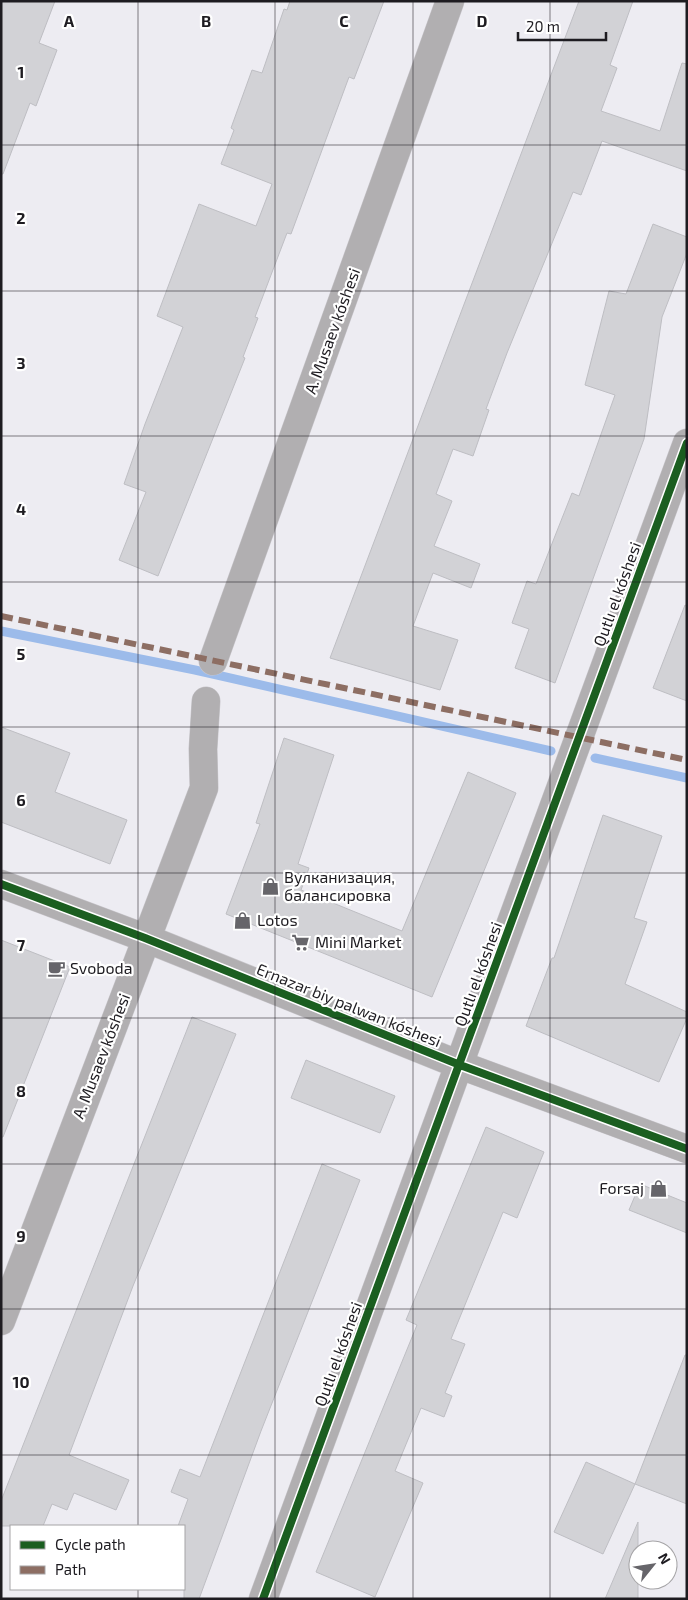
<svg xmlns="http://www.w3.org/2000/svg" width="688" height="1600" viewBox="0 0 688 1600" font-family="'Exo 2',sans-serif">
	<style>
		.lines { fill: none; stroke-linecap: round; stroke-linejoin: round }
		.stream { stroke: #9cbbea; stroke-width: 9 }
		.building { fill: #d2d2d6; stroke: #bebec3 }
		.minor-casing { stroke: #c9c7cc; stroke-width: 29 }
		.minor { stroke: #b1afb1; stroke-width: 28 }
		.quiet { stroke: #8d6e63; stroke-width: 6; stroke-dasharray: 12 6; stroke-linecap: butt }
		.cycleway-casing { stroke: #fff; stroke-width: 11 }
		.cycleway { stroke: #1b5e20; stroke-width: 8 }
		.grid { fill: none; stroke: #1e1c21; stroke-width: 1; stroke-opacity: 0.55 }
		.labels { text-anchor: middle; stroke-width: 4.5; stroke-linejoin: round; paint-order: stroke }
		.street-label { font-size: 16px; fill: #1e1c21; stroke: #fff }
		.poi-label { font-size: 16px; fill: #1e1c21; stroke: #fff; text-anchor: start }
		.grid-label { font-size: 16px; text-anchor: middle; font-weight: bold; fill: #1e1c21; stroke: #fff; stroke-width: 4.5; stroke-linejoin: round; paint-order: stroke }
	</style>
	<rect width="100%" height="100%" fill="#edecf2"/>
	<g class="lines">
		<path class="stream" d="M 1,631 L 195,670 L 551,751
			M 595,758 L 687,778"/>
	</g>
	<path class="building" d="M 1,1 L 55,1 L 39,43 L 57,50 L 36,106 L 30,103 L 3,174 L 1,174 Z
		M 290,1 L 384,1 L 354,79 L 349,77 L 291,234 L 287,233 L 255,317 L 258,318 L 243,357 L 245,358 L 158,576 L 119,560 L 146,492 L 124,484 L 145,424 L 183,327 L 157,316 L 199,204 L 256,226 L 272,184 L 221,164 L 234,130 L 231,128 L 252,70 L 262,73 L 284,9 L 287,10 Z
		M 579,1 L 633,1 L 610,65 L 617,68 L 601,111 L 660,131 L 682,63 L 687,64 L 687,171 L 602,141 L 581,195 L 573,192 L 507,353 L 486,409 L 489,410 L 473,456 L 453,449 L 436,494 L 452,501 L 434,546 L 480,564 L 471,588 L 433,573 L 413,626 L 458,640 L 440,690 L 330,658 Z
		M 653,224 L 687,237 L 687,253 L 662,317 L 644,439 L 555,683 L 515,668 L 529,629 L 512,623 L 527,581 L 536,584 L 572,493 L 579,496 L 615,395 L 585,385 L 609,291 L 626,294 Z
		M 685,605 L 687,606 L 687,701 L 653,688 Z
		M 1,727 L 70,753 L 55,792 L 127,820 L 110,864 L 1,822 Z
		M 284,738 L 334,755 L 298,864 L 309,868 L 301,890 L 402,931 L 468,772 L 516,793 L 432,997 L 226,914 L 260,824 L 256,823 Z
		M 603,815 L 662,836 L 634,918 L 647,922 L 625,984 L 687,1012 L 687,1018 L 659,1082 L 526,1026 L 552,958 L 554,958 Z
		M 1,940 L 70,967 L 3,1137 L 1,1137 Z
		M 192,1017 L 236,1034 L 133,1286 L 69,1455 L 129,1480 L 116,1510 L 74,1493 L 67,1510 L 52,1504 L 43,1526 L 1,1526 L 1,1501 Z
		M 306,1060 L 395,1096 L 380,1133 L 291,1098 Z
		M 486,1127 L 544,1152 L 517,1218 L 503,1212 L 451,1339 L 465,1344 L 445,1393 L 452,1396 L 444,1417 L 421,1408 L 395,1471 L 423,1483 L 375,1597 L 316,1572 L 417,1325 L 406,1320 Z
		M 322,1164 L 360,1180 L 261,1431 L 199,1599 L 184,1599 L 184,1526 L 178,1526 L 188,1499 L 171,1492 L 180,1469 L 200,1477 Z
		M 640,1184 L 687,1203 L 687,1233 L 629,1210 Z
		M 685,1355 L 687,1355 L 687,1504 L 635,1484 Z
		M 586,1462 L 635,1484 L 603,1554 L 554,1532 Z
		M 638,1522 L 638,1599 L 605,1599 Z"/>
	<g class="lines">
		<defs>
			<path id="minor" d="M 213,661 L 450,1
				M 1,884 L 145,938 L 460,1065 L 687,1149
				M 1,1321 L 204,788 L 203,749 L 206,701
				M 263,1599 L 687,443"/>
		</defs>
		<use href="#minor" class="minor-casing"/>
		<use href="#minor" class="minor"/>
		<path class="quiet" d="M 1,616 L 687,760"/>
		<defs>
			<path id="cycleway" d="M 1,884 L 145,938 L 460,1065 L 687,1149
				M 263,1599 L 687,443"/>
		</defs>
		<use href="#cycleway" class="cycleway-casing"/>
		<use href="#cycleway" class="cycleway"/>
	</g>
	<path class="grid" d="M 138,1 L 138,1526M 275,1 L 275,1599M 413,1 L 413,1599M 550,1 L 550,1599M 1,145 L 687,145M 1,291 L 687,291M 1,436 L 687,436M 1,582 L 687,582M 1,727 L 687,727M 1,873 L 687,873M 1,1018 L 687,1018M 1,1164 L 687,1164M 1,1309 L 687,1309M 1,1455 L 687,1455M 138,1589 L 138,1599"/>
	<defs>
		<symbol id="shop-bare" viewBox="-9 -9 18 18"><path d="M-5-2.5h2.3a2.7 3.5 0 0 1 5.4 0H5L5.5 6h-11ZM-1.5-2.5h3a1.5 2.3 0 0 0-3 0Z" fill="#66656a" stroke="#fff" stroke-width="2.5" paint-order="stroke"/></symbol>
		<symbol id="supermarket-bare" viewBox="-9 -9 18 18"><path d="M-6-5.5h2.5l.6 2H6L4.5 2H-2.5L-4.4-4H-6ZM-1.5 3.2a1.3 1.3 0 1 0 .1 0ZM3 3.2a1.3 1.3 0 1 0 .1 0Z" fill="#66656a" stroke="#fff" stroke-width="2.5" paint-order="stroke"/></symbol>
		<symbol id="cafe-bare" viewBox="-9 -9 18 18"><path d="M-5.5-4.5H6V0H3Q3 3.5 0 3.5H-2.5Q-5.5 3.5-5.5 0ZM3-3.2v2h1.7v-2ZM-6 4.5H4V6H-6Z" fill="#66656a" stroke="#fff" stroke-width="2.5" paint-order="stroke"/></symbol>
	</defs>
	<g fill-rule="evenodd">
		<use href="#shop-bare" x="258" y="874" width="25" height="25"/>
		<use href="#shop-bare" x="230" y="908" width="25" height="25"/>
		<use href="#supermarket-bare" x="288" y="930" width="25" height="25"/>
		<use href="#cafe-bare" x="44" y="956" width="25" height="25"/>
		<use href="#shop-bare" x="646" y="1176" width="25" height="25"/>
	</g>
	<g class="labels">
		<g class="street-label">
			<text transform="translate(332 331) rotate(-70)" y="6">A. Musaev kóshesi</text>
			<text transform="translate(617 594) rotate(-70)" y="6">Qutlı el kóshesi</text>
			<text transform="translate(478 974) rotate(-70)" y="6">Qutlı el kóshesi</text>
			<text transform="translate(349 1005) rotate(22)" y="6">Ernazar biy palwan kóshesi</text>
			<text transform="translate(101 1056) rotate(-69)" y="6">A. Musaev kóshesi</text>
			<text transform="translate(338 1354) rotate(-70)" y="6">Qutlı el kóshesi</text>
		</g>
		<g class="poi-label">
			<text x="284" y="883">Вулканизация,<tspan x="284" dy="18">балансировка</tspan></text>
			<text x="257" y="926">Lotos</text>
			<text x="315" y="948">Mini Market</text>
			<text x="70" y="974">Svoboda</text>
			<text x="644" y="1194" text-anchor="end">Forsaj</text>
		</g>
	</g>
	<g class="grid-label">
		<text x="69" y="27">A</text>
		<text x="206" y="27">B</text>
		<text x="344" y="27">C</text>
		<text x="482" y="27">D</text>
		<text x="21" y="78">1</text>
		<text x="21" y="224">2</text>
		<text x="21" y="369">3</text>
		<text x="21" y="515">4</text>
		<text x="21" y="660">5</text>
		<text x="21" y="806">6</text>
		<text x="21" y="951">7</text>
		<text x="21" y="1097">8</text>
		<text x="21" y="1242">9</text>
		<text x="21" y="1388">10</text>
	</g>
	<rect width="688" height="1600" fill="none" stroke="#1e1c21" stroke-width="5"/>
	<rect x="10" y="1525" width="175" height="65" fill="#ffffff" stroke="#a5a4a6"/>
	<rect x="20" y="1541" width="25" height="8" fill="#1b5e20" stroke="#a5a4a6"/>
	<text x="55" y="1550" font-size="15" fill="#1e1c21">Cycle path</text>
	<rect x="20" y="1566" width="25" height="8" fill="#8d6e63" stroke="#a5a4a6"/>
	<text x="55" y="1575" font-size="15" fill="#1e1c21">Path</text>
	<g transform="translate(653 1565) rotate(60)"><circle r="24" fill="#ffffff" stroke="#a5a4a6"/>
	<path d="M0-4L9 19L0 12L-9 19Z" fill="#66656a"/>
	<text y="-8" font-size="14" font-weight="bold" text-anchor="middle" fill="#1e1c21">N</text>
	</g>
	<path d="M518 32v8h88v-8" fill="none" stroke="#1e1c21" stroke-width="2.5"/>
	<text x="526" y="32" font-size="15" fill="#1e1c21" stroke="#ffffff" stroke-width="4" paint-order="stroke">20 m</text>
</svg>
